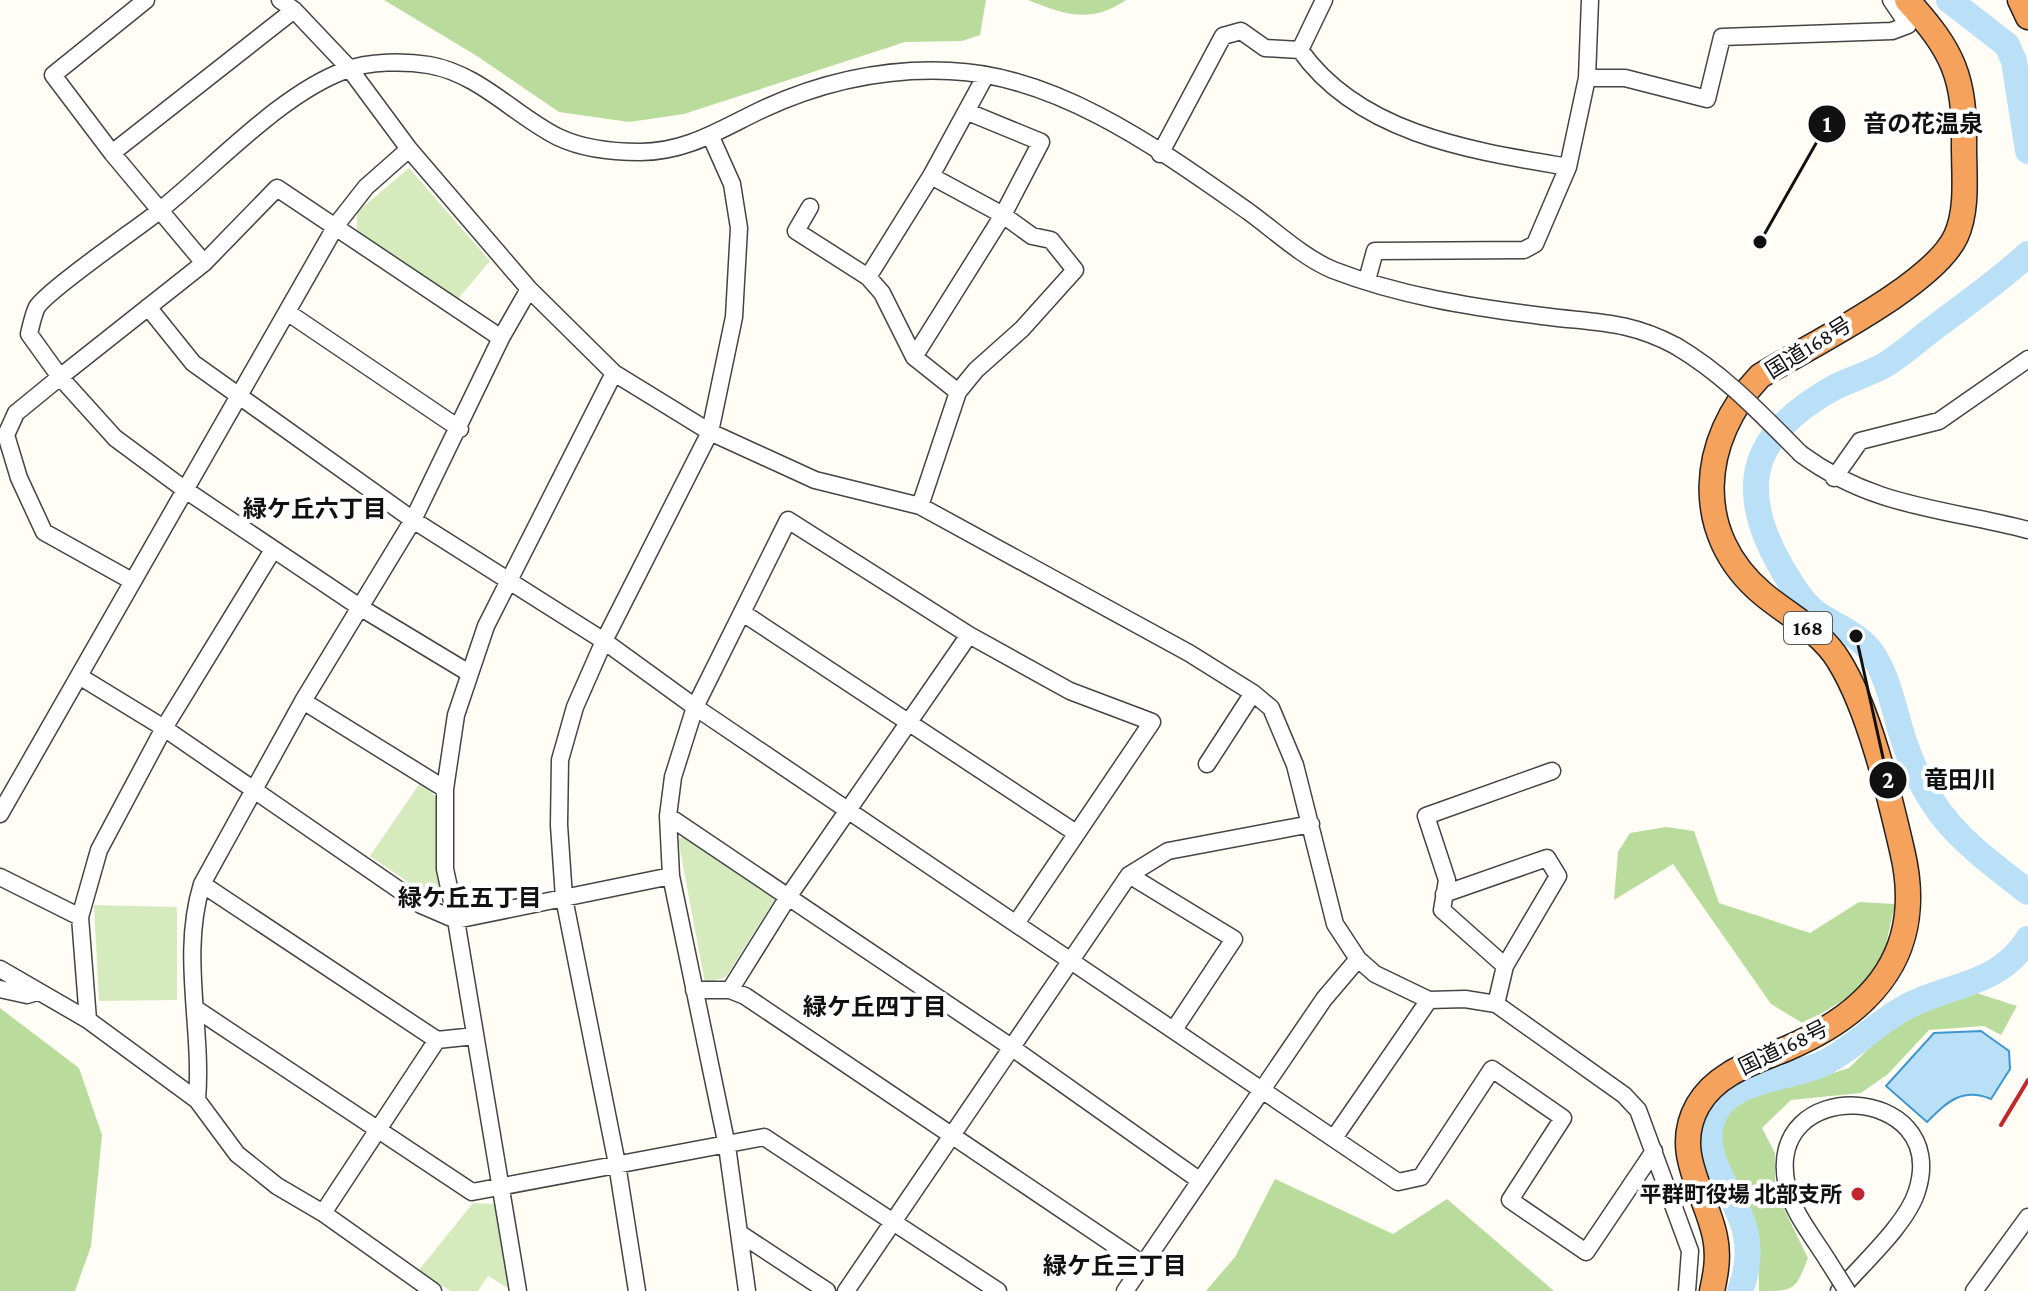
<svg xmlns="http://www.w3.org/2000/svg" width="2028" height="1291" viewBox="0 0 2028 1291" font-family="'Crimson Pro','Noto Sans JP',serif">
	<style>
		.green { fill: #d5ebbd }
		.forest { fill: #b9dc9c }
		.water { fill: #b9e0f7; stroke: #3f96cf; stroke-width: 2 }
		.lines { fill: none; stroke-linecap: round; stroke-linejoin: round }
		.river { stroke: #b9e0f7; stroke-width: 26 }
		.minor-casing { stroke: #444; stroke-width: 19 }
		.highway-casing { stroke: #222; stroke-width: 27 }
		.minor { stroke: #fff; stroke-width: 16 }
		.highway { stroke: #f5a25d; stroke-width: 24 }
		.rail { stroke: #c4262e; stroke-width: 4 }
		.minor-bridge-casing { stroke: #444; stroke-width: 19; stroke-linecap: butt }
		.minor-bridge { stroke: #fff; stroke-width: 16 }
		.poi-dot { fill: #c4262e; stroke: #fff; stroke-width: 3 }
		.labels { text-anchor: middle; stroke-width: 8; stroke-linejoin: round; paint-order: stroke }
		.shield { fill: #fff; stroke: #585858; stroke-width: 2 }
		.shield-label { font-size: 20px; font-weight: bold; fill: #111 }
		.street-label { font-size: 22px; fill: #111; stroke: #fff }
		.poi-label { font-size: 22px; font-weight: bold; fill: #111; stroke: #fff; text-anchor: end }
		.neighbourhood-label { font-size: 24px; font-weight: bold; fill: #111; stroke: #fff }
		.leader { fill: none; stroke: #111; stroke-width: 3 }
		.callout-dot { fill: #111; stroke: #fff; stroke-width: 3 }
		.mark-label { font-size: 24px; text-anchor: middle; font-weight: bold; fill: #fff }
		.callout-label { font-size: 24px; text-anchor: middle; font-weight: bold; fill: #111; stroke: #fff; stroke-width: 8; stroke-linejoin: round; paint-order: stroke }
	</style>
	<rect width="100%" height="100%" fill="#fffdf5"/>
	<path class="green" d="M 409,168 L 490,261 L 457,300 L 357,230 L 357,212 Z
		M 420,783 L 439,799 L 440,904 L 370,856 Z
		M 684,837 L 775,899 L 726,977 L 705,983 L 678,839 Z
		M 94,905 L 177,907 L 177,1000 L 99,1001 Z
		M 473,1203 L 495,1204 L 513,1291 L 488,1276 L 478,1291 L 450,1291 L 419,1270 Z"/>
	<path class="forest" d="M 384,0 L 986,0 L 980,35 L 962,41 L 905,42 L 684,114 L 629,122 L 559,112 L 477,56 Z
		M 1028,0 L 1126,0 C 1091,24 1065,15 1028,0 Z
		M 1666,827 L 1694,831 L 1719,903 L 1810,933 L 1859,902 L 1895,904 L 1881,966 L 1850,996 L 1804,1024 L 1771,1004 L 1673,864 L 1614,900 L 1618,852 L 1630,833 Z
		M 1967,990 L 2017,1006 L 2001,1035 L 1984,1026 L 1929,1030 L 1888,1074 L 1861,1093 L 1791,1100 L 1762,1128 L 1775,1153 L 1775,1191 L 1808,1258 C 1795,1291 1795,1291 1759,1291 L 1758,1234 L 1718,1154 L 1717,1125 L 1726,1107 L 1757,1088 L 1799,1075 L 1824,1076 L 1849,1068 L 1899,1019 L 1930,1002 Z
		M 0,1008 L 79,1068 L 102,1135 L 91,1246 L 75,1291 L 0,1291 Z
		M 1275,1179 L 1393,1234 L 1447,1199 L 1554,1291 L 1206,1291 L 1235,1257 Z"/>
	<path class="water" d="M 1981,1031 L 2009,1051 L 2010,1069 L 1991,1099 C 1962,1087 1947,1102 1927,1122 L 1886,1086 L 1934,1033 Z"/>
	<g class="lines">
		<path class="river" d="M 1949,0 L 2007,45 L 2014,61 L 2028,151
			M 2028,254 C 2000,280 1968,302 1938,325 C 1920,338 1903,354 1885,365 C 1869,374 1851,379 1835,387 C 1754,432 1734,483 1780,565 C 1790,582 1800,600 1816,613 C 1836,627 1860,634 1874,656 C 1891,684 1895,717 1906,747 C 1932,821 1969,846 2028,892
			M 1740,1291 C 1771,1211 1698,1180 1711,1124 C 1722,1077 1790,1080 1824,1063 C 1850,1050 1873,1027 1899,1011 C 1943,984 1998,988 2028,939"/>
		<defs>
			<path id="minor" d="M 146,0 L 53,75 L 112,153 L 204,263
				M 280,0 L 294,10 L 349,68 L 409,149 L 529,289 L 614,373 L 710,432 L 815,480 L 920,506 L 1189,653 L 1253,693 L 1271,708 L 1295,765 L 1335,924 L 1358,959 L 1375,974 L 1429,1000 L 1465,999 L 1496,1004 L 1624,1095 L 1638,1110 L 1690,1251 L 1687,1291
				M 1324,0 L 1300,50 C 1360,135 1474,151 1568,167
				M 1587,78 L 1590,0
				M 112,153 L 294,10
				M 1160,154 L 1223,36 L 1241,31 L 1265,48 L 1300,50
				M 931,176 L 1003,215 L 1032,236 L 1051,240 L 1075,270 L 1022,329 L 976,370 L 958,392
				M 810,207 L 796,231 L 868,277
				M 1367,280 L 1375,251 L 1524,250 L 1535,244 L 1568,167 L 1587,78 L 1625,78 L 1707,99 L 1722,37 L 1892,31 L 1908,25 L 1891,0
				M 148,307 L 193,363 L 413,520 L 604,641 L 695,707 L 1398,1182 L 1421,1177 L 1492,1069 L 1563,1118 L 1510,1200 L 1586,1252 L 1654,1151
				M 287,312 L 460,429
				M 914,357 L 1003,215 L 1041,142 L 968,112
				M 1801,454 C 1874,508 1944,508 2028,530
				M 1834,478 L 1860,441 L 1939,421 L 2028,359
				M 920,506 L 958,392 L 914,357 L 882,293 L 868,277 L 931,176 L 986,75
				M 132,581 L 44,532 L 19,478 L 6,435 L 16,413 L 60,377 L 29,334 C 31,326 33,315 37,307 C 48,290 132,232 154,215 C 211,171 279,94 346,70 C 369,61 405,61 429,65 C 480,74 514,115 558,137 C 583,149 613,152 640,152 C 687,152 721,129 761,110 C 821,82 884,68 950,71 C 1059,75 1163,152 1249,212 C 1275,231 1304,258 1333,270 C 1400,296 1471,307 1542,316 C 1595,323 1627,320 1676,346
				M 743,613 L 1076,833
				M 469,673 L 358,606 L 184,489 L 115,438 L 60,377 L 204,263 L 277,188 L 501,338
				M 79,676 L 164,728 L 421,905 L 456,920 L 671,876
				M 303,701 L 445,789
				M 1207,764 L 1253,693
				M 0,814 L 337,224 L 366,187 L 409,149
				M 668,816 L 1011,1047 L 1199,1180
				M 1129,875 L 1234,939 L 1175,1028
				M 0,877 L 80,917
				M 202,884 L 437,1040 L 475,1036
				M 1444,894 L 1547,858 L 1558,876 L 1505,966
				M 0,969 L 88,1020 L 197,1100 L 237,1154 L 277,1186 L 323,1213 L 433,1291
				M 0,989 L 27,995 L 37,992
				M 694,990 L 730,990 L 745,996 L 1144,1265
				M 730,990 L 788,897 L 969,635
				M 1496,1004 L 1505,966 L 1442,910 L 1447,880 L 1426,816 L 1552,771
				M 196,1009 L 472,1192 L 764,1137 L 998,1291
				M 88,1020 L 80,917 L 99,850 L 164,728 L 273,550
				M 197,1100 C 203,1027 180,955 202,884 L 303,701 L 413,520 L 501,338 L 529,289
				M 1334,1138 L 1429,1000
				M 323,1213 L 437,1040
				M 742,1235 L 827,1291
				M 1828,1261 C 1814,1238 1792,1212 1787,1186 C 1762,1073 1951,1083 1917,1191 C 1907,1224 1862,1264 1839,1291
				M 518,1291 L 456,920 L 445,869 L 445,789 L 456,715 L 486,626 L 614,373
				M 637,1291 L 617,1164 L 564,898 L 559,825 L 560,760 L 575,707 L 604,641 L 710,432 L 734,317 L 739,228 L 732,184 L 711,137
				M 747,1291 L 727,1146 L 671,876 L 668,816 L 673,777 L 695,707 L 788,520 L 969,635 L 1070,691 L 1152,722 L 1017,922
				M 846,1291 L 1129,875 L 1168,851 L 1311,824
				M 1125,1291 L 1324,999 L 1358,959
				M 1974,1291 L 2028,1217"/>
			<path id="highway" d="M 2020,0 L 2028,17
				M 1712,1291 C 1716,1273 1719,1256 1715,1237 C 1706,1192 1671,1152 1698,1105 C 1717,1072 1755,1062 1788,1048 C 1876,1010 1926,949 1902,850 C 1889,794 1869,709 1839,661 C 1822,632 1788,615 1763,594 C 1691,534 1699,440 1760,376 C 1809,346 1934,285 1956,236 C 1968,210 1964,175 1964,146 C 1965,77 1954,52 1907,0"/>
		</defs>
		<use href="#minor" class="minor-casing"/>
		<use href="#highway" class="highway-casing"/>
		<use href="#minor" class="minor"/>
		<use href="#highway" class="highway"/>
		<path class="rail" d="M 2001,1125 L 2028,1080"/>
		<defs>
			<path id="minor-bridge" d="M 1676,346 C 1725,375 1761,414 1801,454
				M 1828,1261 L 1847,1291"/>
		</defs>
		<use href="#minor-bridge" class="minor-bridge-casing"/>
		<use href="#minor-bridge" class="minor-bridge"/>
	</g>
	<circle class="poi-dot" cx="1858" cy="1194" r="8"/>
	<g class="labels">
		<rect class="shield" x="1784" y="612" width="48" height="32" rx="6"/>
		<g class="shield-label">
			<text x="1808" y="635">168</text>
		</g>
		<g class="street-label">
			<text transform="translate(1808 347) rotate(-32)" y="8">国道168号</text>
			<text transform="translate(1783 1047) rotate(-26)" y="8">国道168号</text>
		</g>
		<g class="poi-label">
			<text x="1842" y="1202">平群町役場 北部支所</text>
		</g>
		<g class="neighbourhood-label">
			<text x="315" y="517">緑ケ丘六丁目</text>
			<text x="470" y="906">緑ケ丘五丁目</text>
			<text x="875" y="1015">緑ケ丘四丁目</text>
			<text x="1115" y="1274">緑ケ丘三丁目</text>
		</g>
	</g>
	<path class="leader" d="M1760 242L1827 124M1856 636L1888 780"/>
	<g class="callout-dot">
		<circle cx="1760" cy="242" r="8"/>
		<circle cx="1856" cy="636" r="8"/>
		<circle cx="1827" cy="124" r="20"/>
		<circle cx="1888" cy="780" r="20"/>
	</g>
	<g class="mark-label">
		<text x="1827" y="132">1</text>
		<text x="1888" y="788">2</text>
	</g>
	<g class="callout-label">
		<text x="1923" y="132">音の花温泉</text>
		<text x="1960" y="788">竜田川</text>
	</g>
</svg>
